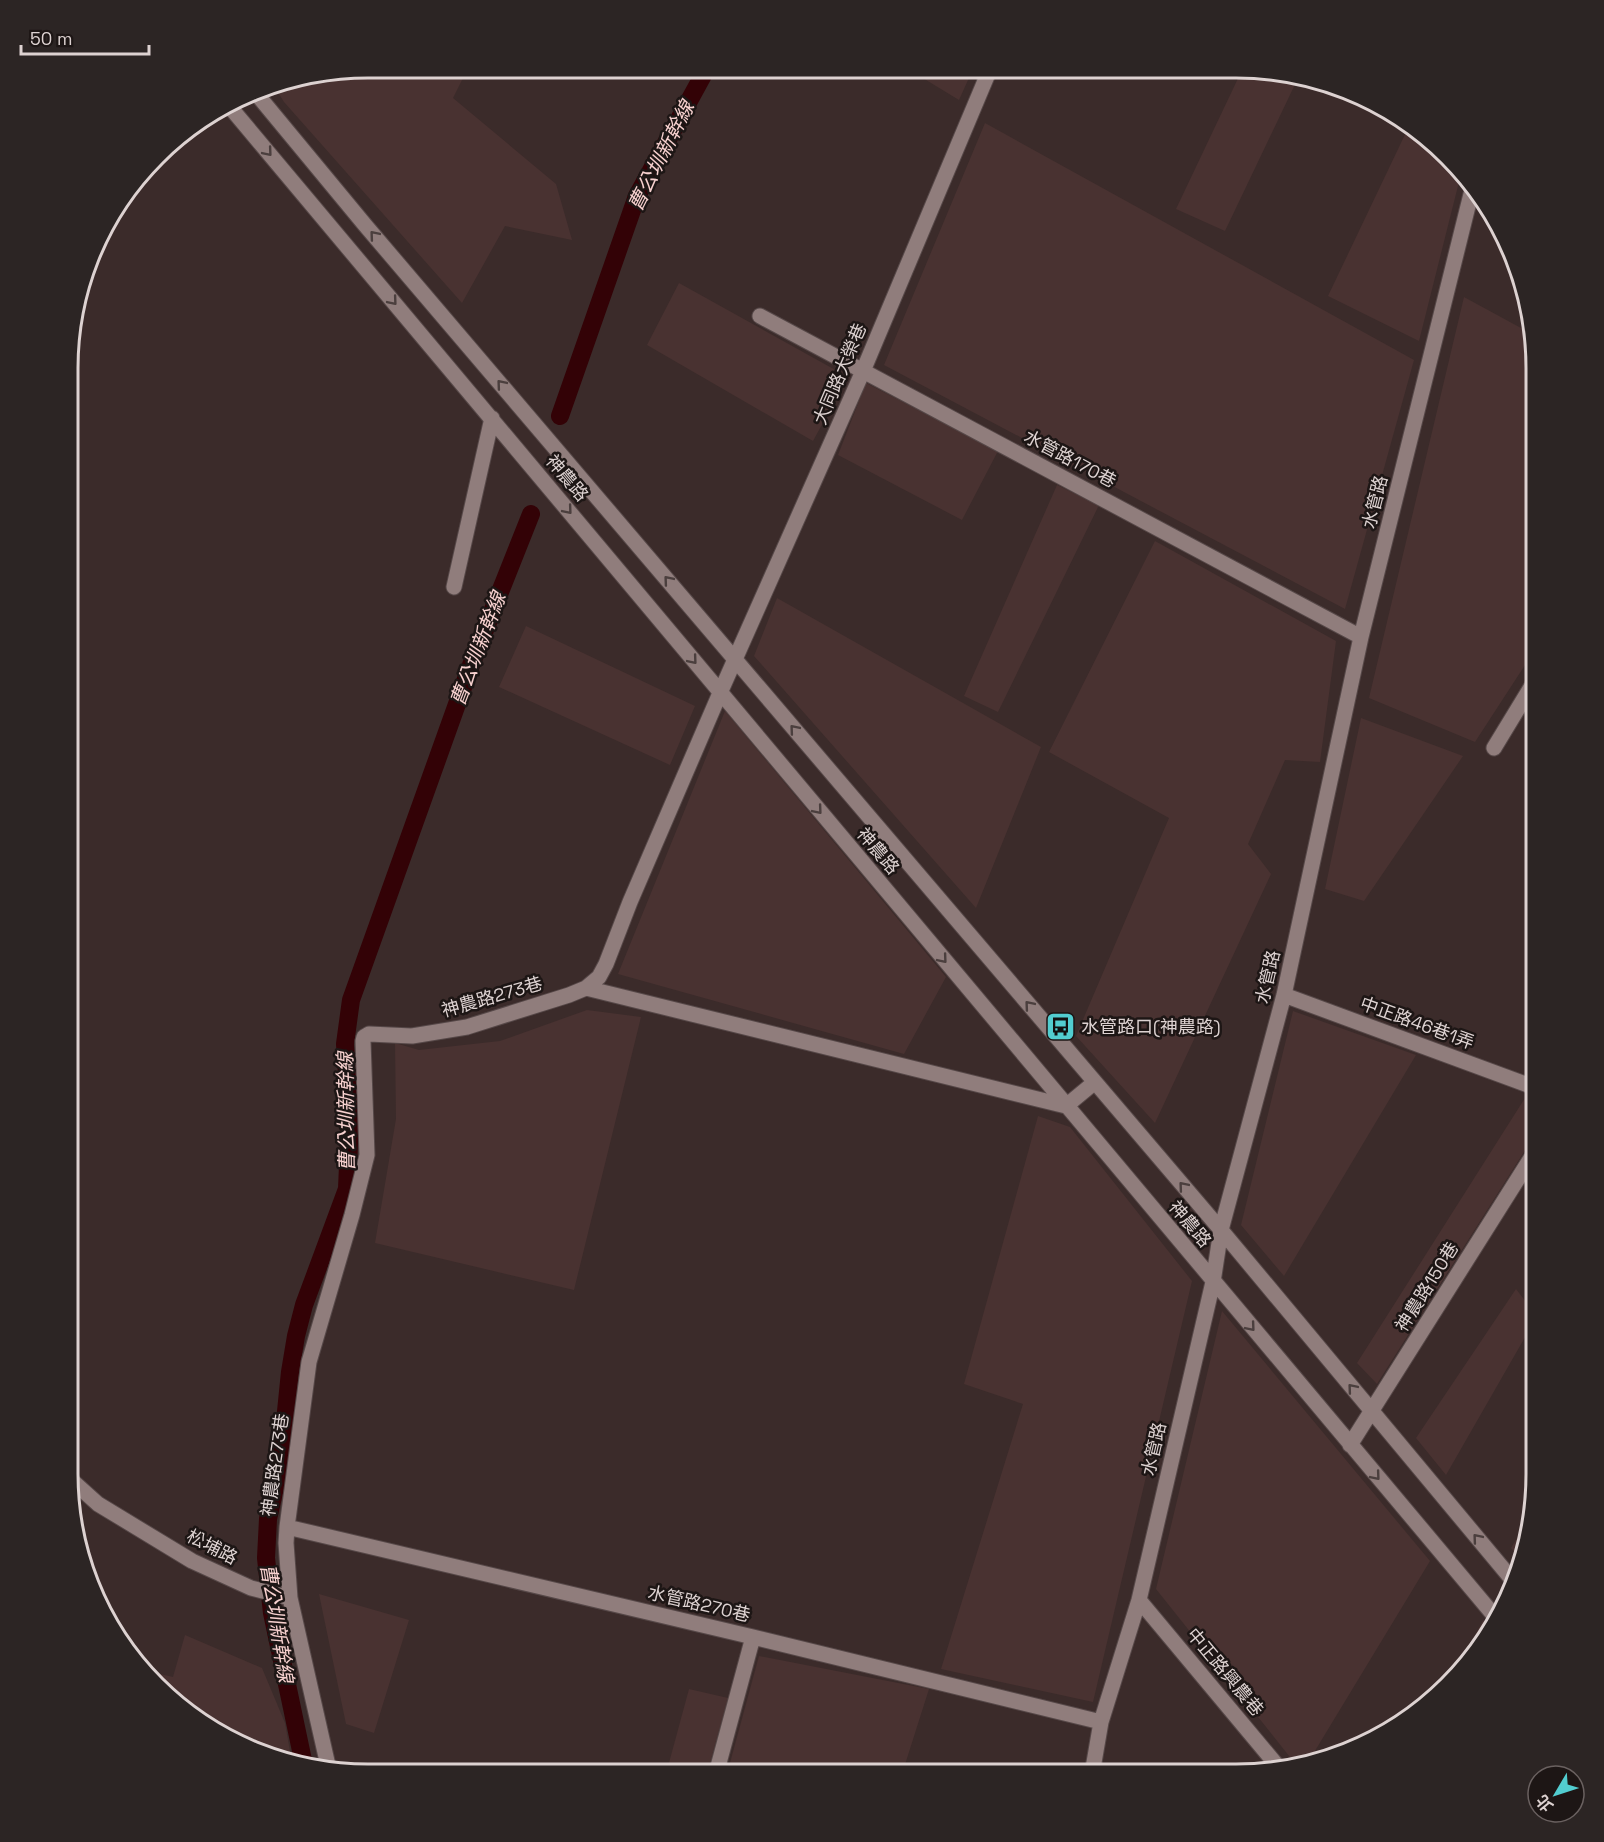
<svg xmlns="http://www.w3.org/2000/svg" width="1604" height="1842" viewBox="0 0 1604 1842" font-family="'Space Grotesk','Noto Sans TC',sans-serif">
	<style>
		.built { fill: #493231 }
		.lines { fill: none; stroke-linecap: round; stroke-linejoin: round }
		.canal { stroke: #330206; stroke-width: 18 }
		.minor-casing { stroke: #564848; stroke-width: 17 }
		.minor { stroke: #907d7c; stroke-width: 15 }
		.oneway { stroke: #4b3f3e }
		.labels { text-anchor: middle; stroke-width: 5; stroke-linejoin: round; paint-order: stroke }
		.street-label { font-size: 18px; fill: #ddd2d1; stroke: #1d1615 }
		.poi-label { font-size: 18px; fill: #ddd2d1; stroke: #1d1615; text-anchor: start }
		.water-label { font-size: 20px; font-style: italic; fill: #f7d1cf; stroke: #1d1615 }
		.rim { fill: none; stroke: #ddd2d1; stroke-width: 3 }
	</style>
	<rect width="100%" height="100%" fill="#3b2b2a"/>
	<path class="built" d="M 368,68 L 468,68 L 453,98 L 556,184 L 572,240 L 505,226 L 462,303 L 284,102 L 272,83 Z
		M 908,69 L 973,69 L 959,100 Z
		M 1242,70 L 1276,70 L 1299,76 L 1225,231 L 1176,209 Z
		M 985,123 L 1414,360 L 1345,609 L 884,365 Z
		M 1410,124 L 1462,170 L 1419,341 L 1328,296 Z
		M 679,283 L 848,377 L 813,441 L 647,345 Z
		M 1464,297 L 1532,334 L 1536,367 L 1536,648 L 1475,742 L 1369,698 Z
		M 866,383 L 998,451 L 962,520 L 838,455 Z
		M 1057,485 L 1099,505 L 998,712 L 964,696 Z
		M 1155,541 L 1336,641 L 1320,762 L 1285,760 L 1248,844 L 1271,874 L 1155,1123 L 1076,1036 L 1169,818 L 1049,752 Z
		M 777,598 L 1041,747 L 976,908 L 754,656 Z
		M 526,626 L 695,706 L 670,765 L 499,687 Z
		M 725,711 L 946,977 L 904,1054 L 618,974 Z
		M 1361,718 L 1463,756 L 1364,901 L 1325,889 Z
		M 587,1010 L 641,1017 L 574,1290 L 375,1243 L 396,1119 L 395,1043 L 419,1050 L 500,1041 Z
		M 1293,1011 L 1416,1055 L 1284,1276 L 1241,1225 Z
		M 1525,1098 L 1536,1107 L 1536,1133 L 1377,1384 L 1357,1363 Z
		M 1038,1116 L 1070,1127 L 1192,1281 L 1093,1702 L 941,1669 L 1023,1404 L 964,1384 Z
		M 1516,1289 L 1536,1315 L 1536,1318 L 1446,1475 L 1416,1438 Z
		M 1222,1311 L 1430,1561 L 1307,1764 L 1297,1766 L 1156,1589 Z
		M 1532,1513 L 1522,1562 L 1511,1548 Z
		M 319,1594 L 409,1620 L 374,1733 L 346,1724 Z
		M 1483,1620 L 1492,1630 L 1486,1641 L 1450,1685 Z
		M 185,1635 L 262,1668 L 285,1723 L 292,1763 L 271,1758 L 201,1724 L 155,1686 L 146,1674 L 147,1671 L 173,1677 Z
		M 759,1656 L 929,1689 L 902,1774 L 727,1774 Z
		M 689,1689 L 728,1698 L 707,1774 L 666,1774 Z"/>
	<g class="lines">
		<path class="canal" d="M 560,416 L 637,196 L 707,68
			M 304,1765 L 272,1613 L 266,1558 L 268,1519 L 281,1461 L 290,1372 L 296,1336 L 304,1305 L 347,1189 L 350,1120 L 345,1044 L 351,1000 L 471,665 L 531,514"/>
		<defs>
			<path id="minor" d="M 255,92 L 365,225 L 1221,1230 L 1515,1583
				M 230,107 L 1497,1619
				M 760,316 L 1361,637
				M 454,587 L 492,418
				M 1494,748 L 1536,679
				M 586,988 L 1066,1106 L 1095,1082
				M 1284,995 L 1536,1088
				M 1350,1445 L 1536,1150
				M 68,1477 L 98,1504 L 192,1561 L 251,1588 L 290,1598 L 329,1770
				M 287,1527 L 753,1637 L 1101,1722
				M 290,1598 L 286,1543 L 287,1527 L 309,1362 L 352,1215 L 367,1155 L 363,1041 L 364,1037 L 369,1034 L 412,1036 L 467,1027 L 569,995 L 586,988 L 599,977 L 606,964 L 630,902 L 720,693 L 863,371 L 990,69
				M 1139,1600 L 1280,1769
				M 716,1774 L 753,1637
				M 1092,1774 L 1101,1722 L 1139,1600 L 1213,1282 L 1221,1230 L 1284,995 L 1361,637 L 1473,186"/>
		</defs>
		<use href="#minor" class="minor-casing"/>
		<use href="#minor" class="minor"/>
	</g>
	<defs><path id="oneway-chevron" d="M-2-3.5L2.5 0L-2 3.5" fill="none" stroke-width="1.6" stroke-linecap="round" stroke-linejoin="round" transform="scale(1.5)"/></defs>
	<g class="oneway">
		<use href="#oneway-chevron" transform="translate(268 152) rotate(50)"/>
		<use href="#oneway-chevron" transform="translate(374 235) rotate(-130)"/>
		<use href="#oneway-chevron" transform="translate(393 301) rotate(50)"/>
		<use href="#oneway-chevron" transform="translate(501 384) rotate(-130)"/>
		<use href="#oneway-chevron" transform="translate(568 510) rotate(50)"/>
		<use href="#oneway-chevron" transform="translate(668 580) rotate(-130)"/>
		<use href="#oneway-chevron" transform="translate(693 660) rotate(50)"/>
		<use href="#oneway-chevron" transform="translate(794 729) rotate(-130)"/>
		<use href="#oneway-chevron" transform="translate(818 810) rotate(50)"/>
		<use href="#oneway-chevron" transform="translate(943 959) rotate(50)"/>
		<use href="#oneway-chevron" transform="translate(1029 1005) rotate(-130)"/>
		<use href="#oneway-chevron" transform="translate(1183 1186) rotate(-130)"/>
		<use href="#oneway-chevron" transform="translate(1251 1327) rotate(50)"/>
		<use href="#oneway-chevron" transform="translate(1352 1388) rotate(-130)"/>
		<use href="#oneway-chevron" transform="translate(1376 1476) rotate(50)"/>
		<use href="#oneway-chevron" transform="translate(1477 1538) rotate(-130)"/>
	</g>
	<defs>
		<symbol id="bus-square" viewBox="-11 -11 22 22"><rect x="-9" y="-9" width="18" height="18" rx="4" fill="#52cdd0" stroke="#1d1615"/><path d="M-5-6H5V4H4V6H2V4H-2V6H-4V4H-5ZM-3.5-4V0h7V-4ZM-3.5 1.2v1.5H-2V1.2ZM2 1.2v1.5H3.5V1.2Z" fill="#111"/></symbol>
	</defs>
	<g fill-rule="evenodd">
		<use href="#bus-square" x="1044" y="1010" width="33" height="33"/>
	</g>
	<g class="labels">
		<g class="street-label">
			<text transform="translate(840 374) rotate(-67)" y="6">大同路大榮巷</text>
			<text transform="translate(1070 459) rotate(28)" y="6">水管路170巷</text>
			<text transform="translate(567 478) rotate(50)" y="6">神農路</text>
			<text transform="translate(1375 502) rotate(-76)" y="6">水管路</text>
			<text transform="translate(878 851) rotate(50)" y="6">神農路</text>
			<text transform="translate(1268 977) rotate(-77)" y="6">水管路</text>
			<text transform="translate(492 997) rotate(-16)" y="6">神農路273巷</text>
			<text transform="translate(1417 1023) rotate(20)" y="6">中正路46巷1弄</text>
			<text transform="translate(1190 1224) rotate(50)" y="6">神農路</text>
			<text transform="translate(1427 1287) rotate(-58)" y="6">神農路150巷</text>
			<text transform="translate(1154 1449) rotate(-77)" y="6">水管路</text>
			<text transform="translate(275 1465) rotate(-82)" y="6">神農路273巷</text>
			<text transform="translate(212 1547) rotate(27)" y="6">松埔路</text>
			<text transform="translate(699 1604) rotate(13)" y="6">水管路270巷</text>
			<text transform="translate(1225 1672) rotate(50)" y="6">中正路興農巷</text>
		</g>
		<g class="poi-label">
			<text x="1081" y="1033">水管路口(神農路)</text>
		</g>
		<g class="water-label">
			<text transform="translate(661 156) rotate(-63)" y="7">曹公圳新幹線</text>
			<text transform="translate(478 649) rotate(-69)" y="7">曹公圳新幹線</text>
			<text transform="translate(346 1112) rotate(-91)" y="7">曹公圳新幹線</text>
			<text transform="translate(277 1623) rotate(81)" y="7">曹公圳新幹線</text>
		</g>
	</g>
	<path d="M0 0H1604V1842H0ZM368 78H1236A290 290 0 0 1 1526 368V1474A290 290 0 0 1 1236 1764H368A290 290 0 0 1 78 1474V368A290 290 0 0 1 368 78Z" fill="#2c2524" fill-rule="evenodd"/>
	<path class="rim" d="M368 78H1236A290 290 0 0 1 1526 368V1474A290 290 0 0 1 1236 1764H368A290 290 0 0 1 78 1474V368A290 290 0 0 1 368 78Z"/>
	<g transform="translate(1556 1794) rotate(231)"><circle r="28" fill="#1d1615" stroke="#6a6160" stroke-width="1.5"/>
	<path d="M0-4.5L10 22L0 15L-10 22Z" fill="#52cdd0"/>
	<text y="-9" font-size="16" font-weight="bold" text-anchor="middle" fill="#ddd2d1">北</text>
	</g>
	<path d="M21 45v9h128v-9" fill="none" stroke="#ddd2d1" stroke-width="3"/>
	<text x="30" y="45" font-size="18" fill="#ddd2d1" stroke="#1d1615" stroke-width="4.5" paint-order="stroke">50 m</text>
</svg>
